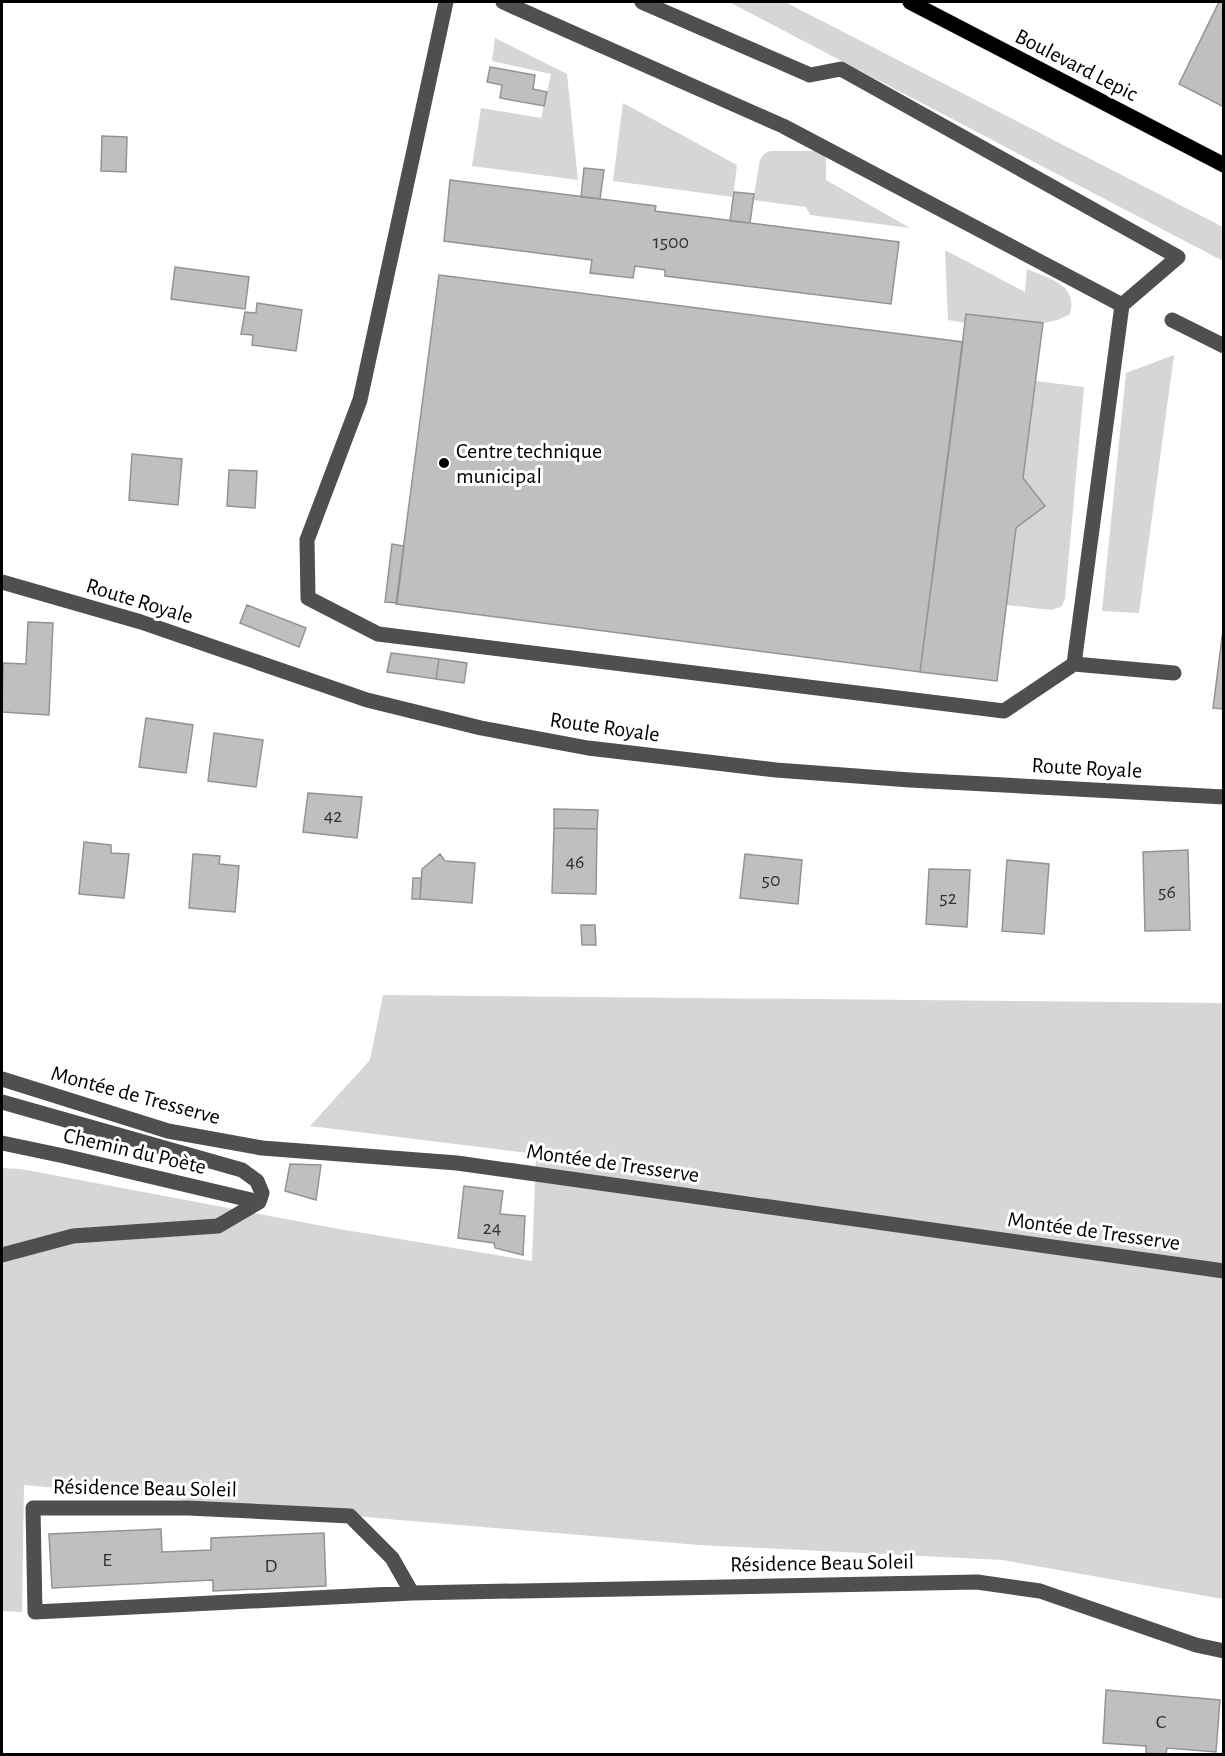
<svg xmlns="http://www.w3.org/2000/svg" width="1225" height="1756" viewBox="0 0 1225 1756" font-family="'Alegreya Sans',sans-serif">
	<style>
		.green { fill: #d6d6d6 }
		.building { fill: #bfbfbf; stroke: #939393; stroke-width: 1.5 }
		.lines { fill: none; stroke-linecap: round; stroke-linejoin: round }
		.major-casing { stroke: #dbdbdb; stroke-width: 16 }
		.minor { stroke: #4f4f4f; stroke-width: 15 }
		.major { stroke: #000; stroke-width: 15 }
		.poi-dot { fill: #000; stroke: #fff; stroke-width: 2 }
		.labels { text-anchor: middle; stroke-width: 6; stroke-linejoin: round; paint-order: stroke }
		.number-label { font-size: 20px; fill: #303030 }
		.street-label { font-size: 22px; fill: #000; stroke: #fff }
		.poi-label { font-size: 22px; fill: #000; stroke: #fff; text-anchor: start }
	</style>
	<rect width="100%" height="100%" fill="#fff"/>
	<path class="green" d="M 729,2 L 785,2 L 1223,227 L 1223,261 Z
		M 495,38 L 567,74 L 578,180 L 472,166 L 481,108 L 541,118 L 551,74 L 492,61 Z
		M 623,103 L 737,165 L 733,197 L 613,181 Z
		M 770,151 L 826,151 L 826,180 L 910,228 L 810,215 L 806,207 L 753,200 L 760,160 L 764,154 Z
		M 945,250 L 1025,292 L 1027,269 C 1049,279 1078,284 1070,314 L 1058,320 L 1043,323 L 967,314 L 965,323 L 948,320 Z
		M 1174,355 L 1139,613 L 1102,611 L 1126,373 Z
		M 1036,381 L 1084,387 L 1065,599 L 1061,607 L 1051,610 L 1006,605 L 1016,528 L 1045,506 L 1023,478 Z
		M 383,995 L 1223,1003 L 1223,1599 L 1002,1560 L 699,1545 L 399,1520 L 24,1485 L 22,1612 L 2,1611 L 2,1168 L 21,1169 L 339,1229 L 532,1261 L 536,1154 L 310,1126 L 370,1060 Z"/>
	<path class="building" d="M 1219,2 L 1224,2 L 1224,107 L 1179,84 Z
		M 490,67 L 535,75 L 533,89 L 547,92 L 544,106 L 500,98 L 502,85 L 487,82 Z
		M 102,136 L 127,137 L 126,172 L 101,171 Z
		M 584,168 L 604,170 L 600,199 L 581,197 Z
		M 450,180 L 656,206 L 655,211 L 899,242 L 891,304 L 665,276 L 665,270 L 635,266 L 633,278 L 590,273 L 592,260 L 444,241 Z
		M 734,192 L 754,194 L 750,223 L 730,221 Z
		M 175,267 L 249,277 L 245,309 L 171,299 Z
		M 439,275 L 963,342 L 920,672 L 396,604 Z
		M 257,303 L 302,310 L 296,351 L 252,345 L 253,335 L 241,334 L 245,312 L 256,313 Z
		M 966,314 L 1043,323 L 1023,478 L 1045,506 L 1016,528 L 997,681 L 920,672 Z
		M 132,454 L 182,459 L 178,505 L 129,500 Z
		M 229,470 L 257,471 L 255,508 L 227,506 Z
		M 392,544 L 404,546 L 397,603 L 385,602 Z
		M 247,605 L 306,628 L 299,647 L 240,623 Z
		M 28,622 L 53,623 L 49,715 L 2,712 L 3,663 L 26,664 Z
		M 1224,622 L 1224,709 L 1213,708 Z
		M 391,653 L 439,659 L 436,679 L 387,672 Z
		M 439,659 L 467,663 L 464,683 L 436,679 Z
		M 146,718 L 193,725 L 186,773 L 139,767 Z
		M 214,733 L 263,740 L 256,787 L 208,781 Z
		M 308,793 L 362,797 L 357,838 L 303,832 Z
		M 554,809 L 598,810 L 597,829 L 554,828 Z
		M 554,828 L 597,829 L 596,894 L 552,893 Z
		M 84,842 L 111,845 L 111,853 L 129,854 L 124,898 L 79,894 Z
		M 1188,850 L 1190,930 L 1145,931 L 1143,852 Z
		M 193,854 L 220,856 L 219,864 L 239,866 L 235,912 L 189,908 Z
		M 440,854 L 445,861 L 475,863 L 472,903 L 420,899 L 422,869 Z
		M 745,854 L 802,860 L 798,904 L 740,898 Z
		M 1007,860 L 1049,864 L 1044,934 L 1002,931 Z
		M 929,869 L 970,870 L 967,927 L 926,924 Z
		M 413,878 L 421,878 L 420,899 L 412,899 Z
		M 581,925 L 595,925 L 596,945 L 582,945 Z
		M 290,1164 L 321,1165 L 316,1200 L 285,1191 Z
		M 464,1186 L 503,1191 L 500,1214 L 525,1216 L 523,1255 L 495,1248 L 494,1243 L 458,1238 Z
		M 161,1529 L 162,1552 L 211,1550 L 211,1538 L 324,1533 L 326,1586 L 213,1591 L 213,1580 L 52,1588 L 49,1534 Z
		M 1106,1690 L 1220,1700 L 1216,1752 L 1167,1748 L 1166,1754 L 1146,1753 L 1146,1746 L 1103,1743 Z"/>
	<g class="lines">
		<defs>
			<path id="major" d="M 910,2 L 1224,165"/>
		</defs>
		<use href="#major" class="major-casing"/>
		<path class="minor" d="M 446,2 L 360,400 L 307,540 L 308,598 L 378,634 L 1004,711 L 1074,664 L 1174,673
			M 503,2 L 783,126 L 1122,305
			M 642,2 L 810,75 L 841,69 L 1178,257 L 1122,305 L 1074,664
			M 1172,320 L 1224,346
			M 2,582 L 141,622 L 367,700 L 481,728 L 588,748 L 776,770 L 910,780 L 1224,797
			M 2,1079 L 168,1131 L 262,1148 L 457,1163 L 1224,1271
			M 2,1102 L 242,1170 L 257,1181 L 262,1193 L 259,1202 L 218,1226 L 73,1236 L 2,1255
			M 2,1143 L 64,1156 L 259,1202
			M 412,1593 L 392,1558 L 350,1516 L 188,1508 L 33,1508 L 35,1612 L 412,1593 L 977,1582 L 1040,1591 L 1196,1645 L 1224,1651"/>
		<use href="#major" class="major"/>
	</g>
	<circle class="poi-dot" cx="444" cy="463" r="6"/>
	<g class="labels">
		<g class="number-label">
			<text x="671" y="248">1500</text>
			<text x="333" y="822">42</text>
			<text x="575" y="868">46</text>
			<text x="771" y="886">50</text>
			<text x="1167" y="898">56</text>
			<text x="948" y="904">52</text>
			<text x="492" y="1234">24</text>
			<text x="107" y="1566">E</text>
			<text x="271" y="1572">D</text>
			<text x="1161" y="1728">C</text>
		</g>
		<g class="street-label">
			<text transform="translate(1077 64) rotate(27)" y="8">Boulevard Lepic</text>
			<text transform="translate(140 600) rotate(17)" y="8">Route Royale</text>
			<text transform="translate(605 726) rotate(8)" y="8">Route Royale</text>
			<text transform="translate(1087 767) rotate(3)" y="8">Route Royale</text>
			<text transform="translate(136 1094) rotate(15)" y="8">Montée de Tresserve</text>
			<text transform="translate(135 1150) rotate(13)" y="8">Chemin du Poète</text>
			<text transform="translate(613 1162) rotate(8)" y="8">Montée de Tresserve</text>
			<text transform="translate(1094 1230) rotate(8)" y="8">Montée de Tresserve</text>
			<text transform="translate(145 1487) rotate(1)" y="8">Résidence Beau Soleil</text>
			<text transform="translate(822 1562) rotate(-1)" y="8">Résidence Beau Soleil</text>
		</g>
		<g class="poi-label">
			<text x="456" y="458">Centre technique<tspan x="456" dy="25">municipal</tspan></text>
		</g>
	</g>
	<rect width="1225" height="1756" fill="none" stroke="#000000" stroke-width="6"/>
</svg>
